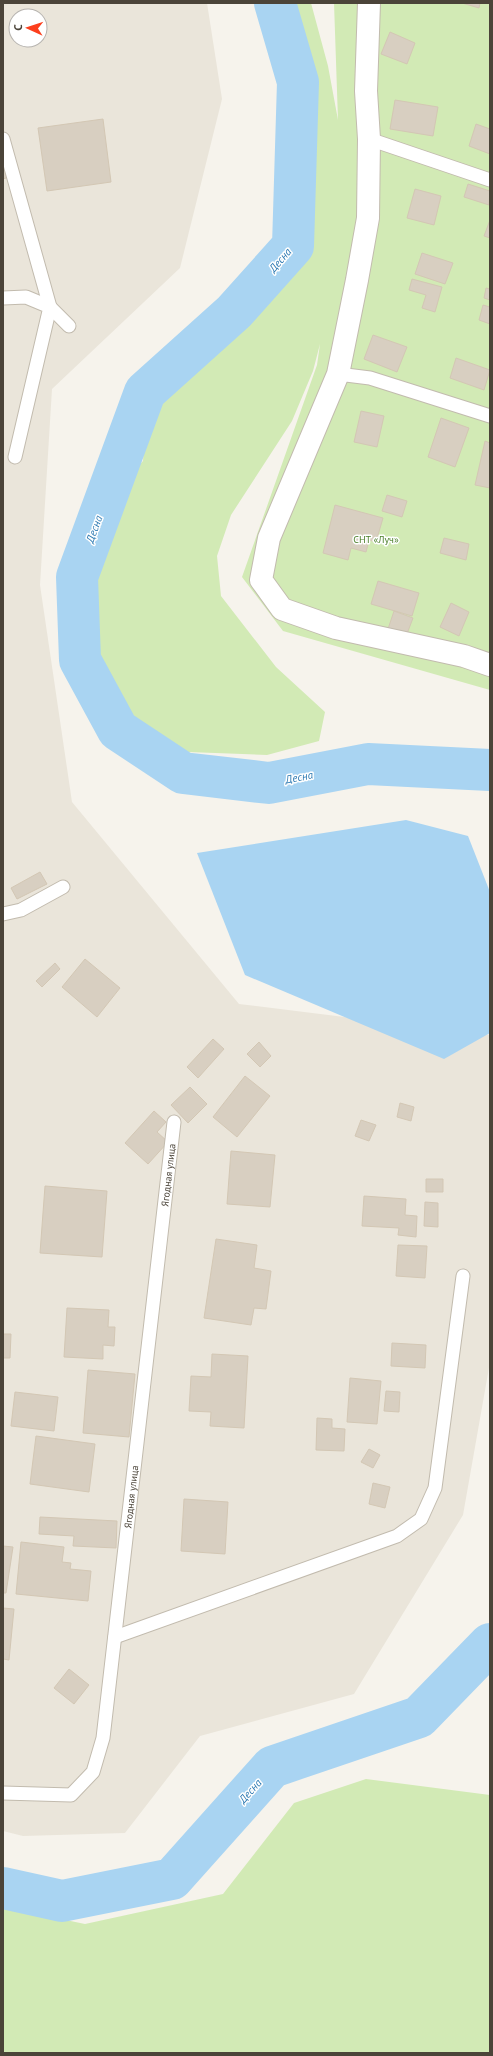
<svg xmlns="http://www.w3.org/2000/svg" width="493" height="2056" viewBox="0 0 493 2056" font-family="'PT Sans',sans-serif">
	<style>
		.residential { fill: #eae5da; fill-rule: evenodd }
		.green { fill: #d2eab5 }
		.water { fill: #a9d4f2 }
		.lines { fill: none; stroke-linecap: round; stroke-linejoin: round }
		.river { stroke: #a9d4f2; stroke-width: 42 }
		.building { fill: #d8cfc1; stroke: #d3c7b4 }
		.lane-casing { stroke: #c2bbae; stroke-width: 15 }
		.street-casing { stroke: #c2bbae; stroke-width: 24 }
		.lane { stroke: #fff; stroke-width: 13 }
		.street { stroke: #fff; stroke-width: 22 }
		.labels { text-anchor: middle; stroke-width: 3; stroke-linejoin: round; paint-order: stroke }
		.park-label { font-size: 10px; fill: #4a7f2a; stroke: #fff }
		.street-label { font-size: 10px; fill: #4b4439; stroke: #fff }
		.water-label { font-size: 11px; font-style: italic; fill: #2e7ab2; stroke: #fff }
	</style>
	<rect width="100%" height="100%" fill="#f6f3ec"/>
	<path class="residential" d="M 3,3 L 207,3 L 222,99 L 180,268 L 52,389 L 40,585 L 72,802 L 239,1004 L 490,1035 L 490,1362 L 463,1515 L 354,1694 L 200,1736 L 125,1833 L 23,1836 L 3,1831 ZM 16,16 L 40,16 L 40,40 L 16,40 Z"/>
	<path class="green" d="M 257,3 L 311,3 L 328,66 L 338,120 L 334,3 L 490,3 L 490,690 L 283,631 L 242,577 L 317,365 L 320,344 L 313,371 L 292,421 L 231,515 L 217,556 L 221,596 L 276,667 L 325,712 L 319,741 L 267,755 L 188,752 L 130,726 L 90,656 L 82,576 L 96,503 L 110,474 L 129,475 L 143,461 L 145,429 L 163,382 L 249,313 L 303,211 L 305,141 L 300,71 Z
		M 366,1779 L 490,1795 L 490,2053 L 3,2053 L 3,1907 L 85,1924 L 223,1894 L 294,1803 Z"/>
	<path class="water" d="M 406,820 L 468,836 L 490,892 L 490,1033 L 444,1059 L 245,975 L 197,853 Z"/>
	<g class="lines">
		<path class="river" d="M 275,3 L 298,82 L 293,246 L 234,312 L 145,392 L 77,577 L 80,660 L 118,730 L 183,773 L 269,783 L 368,764 L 490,770
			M 3,1888 L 62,1901 L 172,1879 L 272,1767 L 419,1717 L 490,1644"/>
	</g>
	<path class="building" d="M 462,3 L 480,3 L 479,8 Z
		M 390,32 L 415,43 L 407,64 L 381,54 Z
		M 395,100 L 438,107 L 433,136 L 390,129 Z
		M 103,119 L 111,182 L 47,191 L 38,128 Z
		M 476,124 L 490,129 L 490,154 L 469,146 Z
		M 3,158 L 9,177 L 3,179 Z
		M 468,184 L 490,191 L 489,205 L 464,197 Z
		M 415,189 L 441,196 L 434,225 L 407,218 Z
		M 490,220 L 490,238 L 484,236 Z
		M 422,253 L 453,263 L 445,284 L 415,274 Z
		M 412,279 L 442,287 L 435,312 L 422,308 L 426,295 L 409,290 Z
		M 486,288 L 490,289 L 490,300 L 484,298 Z
		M 483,305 L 490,307 L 490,324 L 479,320 Z
		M 373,335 L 407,347 L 397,372 L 364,359 Z
		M 456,358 L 490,370 L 484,390 L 450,378 Z
		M 361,411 L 384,416 L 377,447 L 354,442 Z
		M 441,418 L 469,428 L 455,467 L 428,457 Z
		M 485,441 L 490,443 L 490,488 L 475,485 Z
		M 387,495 L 407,501 L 402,517 L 382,511 Z
		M 335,505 L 383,518 L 376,542 L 369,540 L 366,552 L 351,548 L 348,560 L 323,553 Z
		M 444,538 L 469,544 L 466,560 L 440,553 Z
		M 378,581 L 419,593 L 412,616 L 371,604 Z
		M 451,603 L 469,612 L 459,636 L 440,627 Z
		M 394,611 L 413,618 L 405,639 L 387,632 Z
		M 40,872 L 47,884 L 17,899 L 11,888 Z
		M 85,959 L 120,988 L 97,1017 L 62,987 Z
		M 55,963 L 60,969 L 42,987 L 36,981 Z
		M 213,1039 L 224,1049 L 198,1078 L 187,1067 Z
		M 259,1042 L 271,1056 L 260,1067 L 247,1054 Z
		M 245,1076 L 270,1096 L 237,1137 L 213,1117 Z
		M 190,1087 L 207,1104 L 188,1123 L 171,1105 Z
		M 400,1103 L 414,1107 L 411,1121 L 397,1117 Z
		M 154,1111 L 166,1122 L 157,1132 L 168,1142 L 148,1164 L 125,1143 Z
		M 361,1120 L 376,1125 L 369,1141 L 355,1136 Z
		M 231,1151 L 275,1155 L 270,1207 L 227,1204 Z
		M 426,1179 L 443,1179 L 443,1192 L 426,1192 Z
		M 45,1186 L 107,1191 L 102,1257 L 40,1253 Z
		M 364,1196 L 406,1199 L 405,1215 L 417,1216 L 416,1237 L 398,1235 L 399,1228 L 362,1226 Z
		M 425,1202 L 438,1203 L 438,1227 L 424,1226 Z
		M 216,1239 L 257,1245 L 254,1268 L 271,1271 L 266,1309 L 254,1308 L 251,1325 L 204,1318 Z
		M 398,1245 L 427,1246 L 425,1278 L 396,1276 Z
		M 67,1308 L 109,1310 L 108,1327 L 115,1327 L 114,1346 L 103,1345 L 103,1359 L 64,1357 Z
		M 3,1334 L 11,1334 L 10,1358 L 3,1358 Z
		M 392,1343 L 426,1345 L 425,1368 L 391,1366 Z
		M 212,1354 L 248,1356 L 244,1428 L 210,1426 L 211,1412 L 189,1411 L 191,1376 L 211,1377 Z
		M 88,1370 L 135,1374 L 129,1437 L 83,1433 Z
		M 350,1378 L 381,1381 L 377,1424 L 347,1422 Z
		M 386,1391 L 400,1392 L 399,1412 L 384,1411 Z
		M 15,1392 L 58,1397 L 54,1431 L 11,1426 Z
		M 317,1418 L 332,1419 L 332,1428 L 345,1429 L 344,1451 L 316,1450 Z
		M 36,1436 L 95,1444 L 89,1492 L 30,1484 Z
		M 369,1449 L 380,1455 L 373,1468 L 361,1462 Z
		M 373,1483 L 390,1487 L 385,1508 L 369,1504 Z
		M 184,1499 L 228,1502 L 225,1554 L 181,1551 Z
		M 40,1517 L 117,1521 L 116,1548 L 73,1546 L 74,1536 L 39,1534 Z
		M 21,1542 L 64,1547 L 62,1562 L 71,1563 L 70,1569 L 91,1571 L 88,1601 L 16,1594 Z
		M 3,1546 L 13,1547 L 6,1593 L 3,1593 Z
		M 3,1608 L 14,1609 L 9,1660 L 3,1659 Z
		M 69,1669 L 89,1685 L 74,1704 L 54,1688 Z"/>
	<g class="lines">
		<defs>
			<g id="lane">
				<path d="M 3,139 L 50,307 L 69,326"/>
				<path d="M 369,139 L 490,180"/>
				<path d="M 3,298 L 26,297 L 50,307 L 15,457"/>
				<path d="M 338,374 L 370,378 L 490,416"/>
				<path d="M 3,914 L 21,910 L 63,887"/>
				<path d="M 115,1637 L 397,1536 L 421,1519 L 435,1488 L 463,1276"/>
				<path id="s1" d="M 3,1793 L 71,1795 L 93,1772 L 103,1738 L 174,1122"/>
			</g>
			<path id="street" d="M 369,3 L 366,91 L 369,139 L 368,218 L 357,280 L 338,374 L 269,538 L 261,580 L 282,609 L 336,628 L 464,656 L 490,665"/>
		</defs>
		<use href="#lane" class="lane-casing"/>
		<use href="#street" class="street-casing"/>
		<use href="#lane" class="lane"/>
		<use href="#street" class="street"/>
	</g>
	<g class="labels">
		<g class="park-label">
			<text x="376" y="543">СНТ «Луч»</text>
		</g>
		<g class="street-label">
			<text dy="4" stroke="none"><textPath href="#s1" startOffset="702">Ягодная улица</textPath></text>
			<text dy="4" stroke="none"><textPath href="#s1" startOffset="378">Ягодная улица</textPath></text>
		</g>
		<g class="water-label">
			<text transform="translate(280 260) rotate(-49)" y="4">Десна</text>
			<text transform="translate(94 529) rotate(-70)" y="4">Десна</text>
			<text transform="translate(299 777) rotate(-11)" y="4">Десна</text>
			<text transform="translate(250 1791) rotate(-48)" y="4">Десна</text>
		</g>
	</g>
	<rect width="493" height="2056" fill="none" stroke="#4b4439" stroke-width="8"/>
	<g transform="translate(28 28) rotate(273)"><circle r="19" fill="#ffffff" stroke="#b7b4b0"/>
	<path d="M0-3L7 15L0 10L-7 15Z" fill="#fc3f1d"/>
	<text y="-6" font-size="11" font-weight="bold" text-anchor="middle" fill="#4b4439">С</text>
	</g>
</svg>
